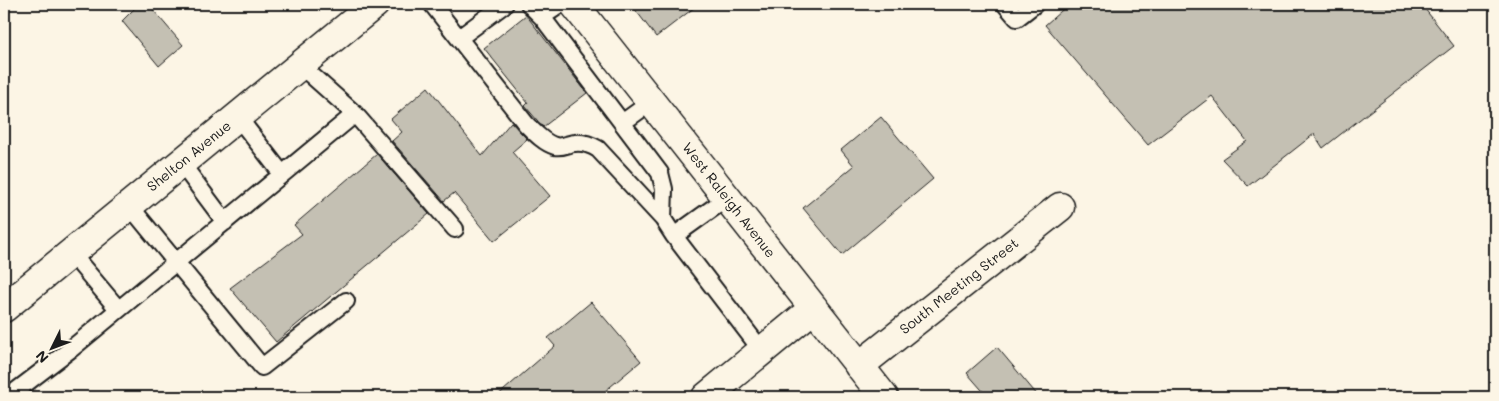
<svg xmlns="http://www.w3.org/2000/svg" width="1499" height="401" viewBox="0 0 1499 401" font-family="Mali,sans-serif">
	<style>
		.building { fill: #c4c0b3; stroke: #1c1c1c }
		.lines { fill: none; stroke-linecap: round; stroke-linejoin: round }
		.lane-casing { stroke: #1c1c1c; stroke-width: 20 }
		.street-casing { stroke: #1c1c1c; stroke-width: 31 }
		.primary-casing { stroke: #1c1c1c; stroke-width: 31 }
		.lane { stroke: #fcf5e5; stroke-width: 16 }
		.street { stroke: #fcf5e5; stroke-width: 28 }
		.primary { stroke: #fcf5e5; stroke-width: 28 }
		.labels { text-anchor: middle; stroke-width: 5; stroke-linejoin: round; paint-order: stroke }
		.street-label { font-size: 14px; fill: #1c1c1c; stroke: #fcf5e5 }
	</style>
	<rect width="100%" height="100%" fill="#fcf5e5"/>
	<filter id="ink" filterUnits="userSpaceOnUse"><feTurbulence type="fractalNoise" baseFrequency=".02" numOctaves="2"/><feDisplacementMap in="SourceGraphic" scale="10" xChannelSelector="R" yChannelSelector="G"/><feConvolveMatrix kernelMatrix="1 2 1 2 8 2 1 2 1" color-interpolation-filters="sRGB"/></filter>
	<g filter="url(#ink)">
		<path class="building" d="M 139,4 L 148,4 L 183,45 L 159,66 L 122,21 Z
			M 631,4 L 699,4 L 656,37 Z
			M 1069,4 L 1421,4 L 1454,46 L 1323,148 L 1314,134 L 1248,186 L 1222,159 L 1247,141 L 1212,96 L 1148,145 L 1045,25 Z
			M 526,15 L 587,93 L 543,127 L 525,106 L 528,103 L 484,48 Z
			M 428,87 L 482,156 L 511,122 L 527,139 L 512,152 L 550,196 L 494,241 L 454,193 L 444,201 L 392,141 L 402,132 L 391,119 Z
			M 881,117 L 933,179 L 842,255 L 803,208 L 854,166 L 841,150 Z
			M 377,154 L 429,214 L 276,342 L 230,288 L 302,234 L 294,225 Z
			M 591,302 L 641,361 L 598,397 L 496,397 L 555,346 L 548,338 Z
			M 997,347 L 1039,397 L 988,397 L 967,373 Z"/>
		<g class="lines">
			<defs>
				<path id="lane" d="M 432,4 L 526,124 C 534,132 544,143 555,146 C 562,148 569,143 575,143 C 584,142 591,145 598,149 L 663,219 L 674,236 L 762,351
					M 529,4 L 542,17 L 660,173 L 664,189 L 663,219
					M 1005,4 L 1017,18 L 1035,4
					M 542,17 L 561,4
					M 459,38 L 505,4
					M 300,65 L 355,114
					M 237,116 L 282,174
					M 622,123 L 651,102
					M 181,163 L 225,222
					M 129,205 L 262,367 L 346,301
					M 674,236 L 727,198
					M 71,253 L 118,309
					M 8,397 L 71,349 L 355,114 L 455,229"/>
				<path id="street" d="M 574,4 L 884,397
					M 859,366 L 1060,207
					M 706,397 L 814,308"/>
				<path id="primary" d="M 4,308 L 375,4"/>
			</defs>
			<use href="#lane" class="lane-casing"/>
			<use href="#street" class="street-casing"/>
			<use href="#primary" class="primary-casing"/>
			<use href="#lane" class="lane"/>
			<use href="#street" class="street"/>
			<use href="#primary" class="primary"/>
		</g>
	</g>
	<g class="labels">
		<g class="street-label">
			<text transform="translate(189 156) rotate(-39)" y="5">Shelton Avenue</text>
			<text transform="translate(729 200) rotate(52)" y="5">West Raleigh Avenue</text>
			<text transform="translate(959 286) rotate(-38)" y="5">South Meeting Street</text>
		</g>
	</g>
	<rect width="1499" height="401" fill="none" stroke="#fcf5e5" stroke-width="20"/>
	<rect x="10" y="10" width="1479" height="381" fill="none" stroke="#1c1c1c" stroke-width="2" filter="url(#ink)"/>
	<g transform="translate(52 348) rotate(228)" stroke="#fcf5e5" stroke-width="4" paint-order="stroke">
	<path d="M0-4L9 19L0 12L-9 19Z" fill="#1c1c1c"/>
	<text y="-8" font-size="14" font-weight="bold" text-anchor="middle" fill="#1c1c1c">N</text>
	</g>
</svg>
